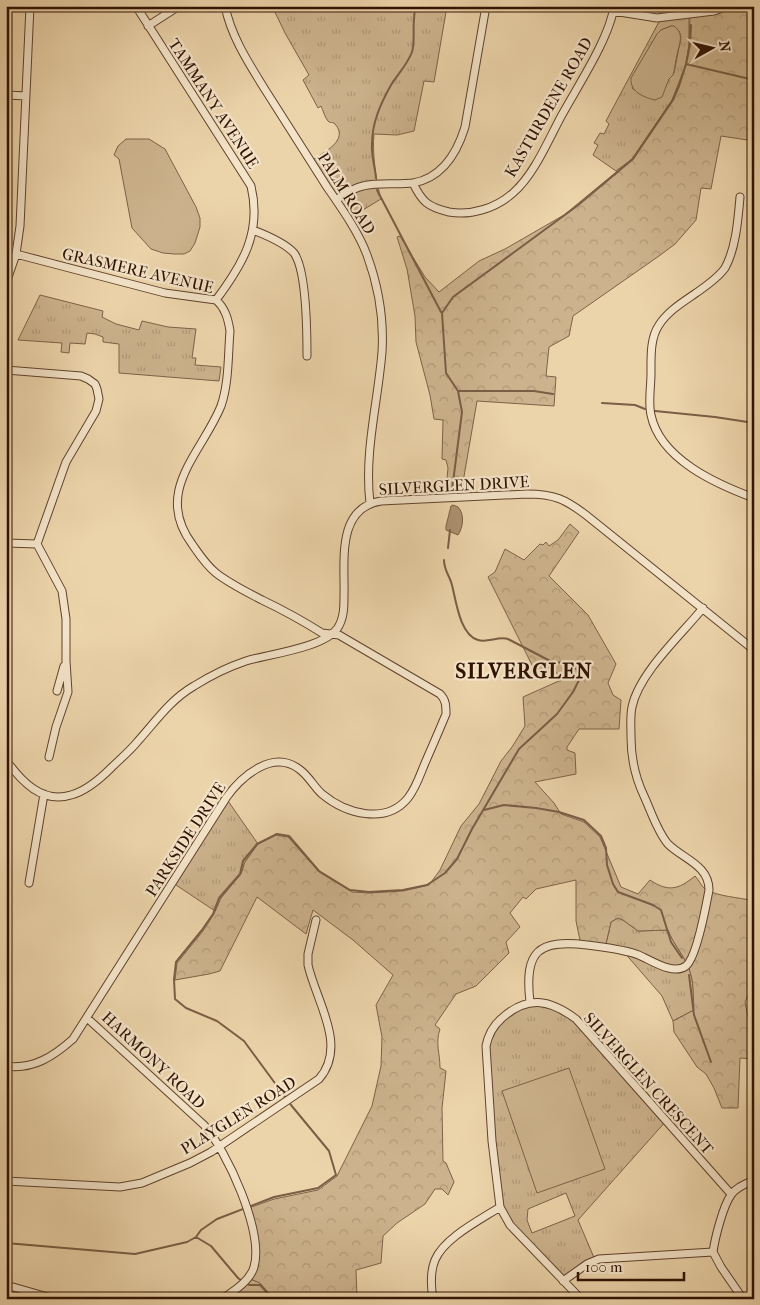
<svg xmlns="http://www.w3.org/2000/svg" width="760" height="1305" viewBox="0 0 760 1305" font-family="'IM FELL French Canon',serif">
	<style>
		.grass { fill: url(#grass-tufts); stroke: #7e6248; fill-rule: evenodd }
		.forest { fill: url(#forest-crowns); stroke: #7e6248 }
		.garden { fill: #ccb38d; stroke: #7e6248 }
		.water { fill: #ac9271; stroke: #7a5e45 }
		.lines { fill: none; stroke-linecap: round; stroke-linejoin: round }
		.stream { stroke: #7a5e45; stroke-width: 2 }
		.minor-casing { stroke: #5f422c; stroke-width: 9 }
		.minor { stroke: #f3e3c8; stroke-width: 7 }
		.labels { text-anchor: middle; stroke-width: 4.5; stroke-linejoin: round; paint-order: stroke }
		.street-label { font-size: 16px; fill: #301102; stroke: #f3e3c8 }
		.district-label { font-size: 21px; font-weight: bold; letter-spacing: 1px; fill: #301102; stroke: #f3e3c8 }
	</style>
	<defs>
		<pattern id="grass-tufts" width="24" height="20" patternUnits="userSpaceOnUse" patternTransform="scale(1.25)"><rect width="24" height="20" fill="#ccb38d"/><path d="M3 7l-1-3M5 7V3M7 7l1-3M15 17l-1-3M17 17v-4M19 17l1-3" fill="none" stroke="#b09978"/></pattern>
		<pattern id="forest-crowns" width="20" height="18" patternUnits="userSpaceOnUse" patternTransform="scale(1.25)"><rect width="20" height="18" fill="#ccb38d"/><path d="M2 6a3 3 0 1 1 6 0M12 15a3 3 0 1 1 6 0" fill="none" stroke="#b09978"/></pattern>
	</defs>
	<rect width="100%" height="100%" fill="#ecd4aa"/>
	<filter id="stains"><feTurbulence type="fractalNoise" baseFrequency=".004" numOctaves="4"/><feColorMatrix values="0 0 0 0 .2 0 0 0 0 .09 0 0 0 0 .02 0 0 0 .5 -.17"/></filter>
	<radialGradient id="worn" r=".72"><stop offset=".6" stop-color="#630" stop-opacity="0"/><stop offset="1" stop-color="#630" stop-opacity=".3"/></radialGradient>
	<path class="grass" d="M 272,6 L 447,6 L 434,82 L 424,81 L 414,131 L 397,135 L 374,134 C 372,153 376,181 381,199 L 348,219 L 311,161 C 322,153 350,141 335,124 C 332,121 331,124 328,121 C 325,118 323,110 321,106 L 318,108 L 303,80 L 309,75 L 285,33 Z
		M 659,6 L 689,6 L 689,45 L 686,64 L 672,100 L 632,159 L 616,171 L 593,155 L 598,145 L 594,143 L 600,133 L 604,134 L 609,124 L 606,121 L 661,18 ZM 671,26 L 679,31 L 681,37 L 674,73 L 668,80 L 639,93 L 632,88 L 657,34 L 661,30 Z
		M 40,295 L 103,311 L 102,317 L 116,324 L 139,330 L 142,321 L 168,327 L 196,329 L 192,358 L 196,358 L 195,365 L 221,367 L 219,381 L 119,373 L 119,344 L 103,342 L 103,337 L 95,334 L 87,333 L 85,344 L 70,343 L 69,353 L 61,352 L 62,343 L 18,340 Z
		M 226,798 L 258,844 L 245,862 L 241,874 L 221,898 L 215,911 L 173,883 Z
		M 618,918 L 623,920 L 638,931 L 668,930 C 674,946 687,958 691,975 C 694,986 693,999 694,1010 L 673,1021 L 662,996 L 623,951 L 605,948 L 611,922 Z
		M 527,1002 L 564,1011 L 666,1121 L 578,1220 L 595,1260 L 563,1281 L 519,1235 L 498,1199 L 486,1060 L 492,1029 ZM 566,1193 L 575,1216 L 532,1233 L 527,1220 L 528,1209 Z
		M 248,1278 L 260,1283 L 274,1299 L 224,1299 Z"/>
	<path class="forest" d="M 731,6 L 754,6 L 754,141 L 721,136 L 711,189 L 701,188 L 696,220 L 675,244 L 659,256 L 573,316 L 569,336 L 549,347 L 546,376 L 556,377 L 554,406 L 477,401 L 462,488 L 446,489 L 448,468 L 446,460 L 442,459 L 443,420 L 434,419 L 430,395 L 416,342 L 415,316 L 407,269 L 397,237 L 400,236 L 425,277 L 439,292 L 479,261 L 505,249 L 564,215 L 632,159 L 672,100 L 679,85 L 686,64 L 689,45 L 690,14 Z
		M 570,524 L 579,532 L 549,576 L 588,615 L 616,664 L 608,683 L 613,695 L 621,700 L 619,729 L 579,729 L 567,747 L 567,750 L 575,753 L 576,774 L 535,782 L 554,803 L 561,814 L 584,822 L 600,837 L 621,887 L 638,894 L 650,880 C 668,892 678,890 695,876 C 699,880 701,886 705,889 C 719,897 738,897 754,901 L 754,982 L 745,1002 L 749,1022 L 754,1028 L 754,1059 L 740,1058 L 738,1108 L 722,1108 L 714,1088 L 706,1074 L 697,1067 L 674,1032 L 673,1021 L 694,1010 C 693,999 694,986 691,975 C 687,958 674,946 668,930 L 638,931 L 623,920 L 618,918 L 611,922 L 605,948 L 581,945 L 576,921 L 576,880 L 536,889 L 526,899 L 523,897 L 510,913 L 520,927 L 506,942 L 509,953 L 476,986 L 456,994 L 435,1025 L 440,1029 C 435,1044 440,1052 440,1068 L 446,1071 L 442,1108 L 443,1161 L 446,1163 L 454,1182 L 448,1195 L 442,1189 L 435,1189 L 425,1204 L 397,1223 L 383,1236 L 381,1263 L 356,1270 L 357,1299 L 274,1299 L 260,1283 L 248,1278 L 257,1253 L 246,1209 L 274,1199 L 318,1190 L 337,1176 L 372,1106 L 381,1066 L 382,1037 L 376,1005 L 393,975 L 353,940 L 313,910 L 306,934 L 257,897 L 220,971 L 209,974 L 175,980 L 177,963 L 203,931 L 214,914 L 221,898 L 241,874 L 245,862 L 258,844 L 276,835 L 288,837 L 319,872 L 352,892 L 370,893 L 403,891 L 429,885 L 440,870 L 461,826 L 479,804 L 501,761 L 512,747 L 525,726 L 523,697 L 561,680 L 553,667 L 535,671 L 488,577 L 495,572 L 505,549 L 524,560 L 540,544 L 543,545 L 546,542 L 549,546 L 558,540 Z"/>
	<path class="garden" d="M 671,26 L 674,26 C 685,34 679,44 677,55 C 675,62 675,69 673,75 L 669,79 L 662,97 L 655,100 C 643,97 630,92 631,78 L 657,34 L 661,30 Z
		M 126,139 L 149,139 L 165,149 L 196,207 L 200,218 L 200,227 L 195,243 L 190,251 L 184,254 L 174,254 L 163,253 L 151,249 L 132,228 L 119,159 L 114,155 L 118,146 Z
		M 569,1068 L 605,1169 L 537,1193 L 502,1091 Z"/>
	<path class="water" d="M 453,505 L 458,507 C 465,514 463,528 458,535 L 446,530 L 446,526 L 451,506 Z"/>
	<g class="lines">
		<path class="stream" d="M 686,64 L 754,80
			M 376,178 C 375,167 371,154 372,144 C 372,122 381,103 391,85 C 398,74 407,65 412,52 C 416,39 411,22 416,6
			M 377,190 L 441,312
			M 458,391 L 534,391 L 553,394
			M 602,403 L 635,405 L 645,409
			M 655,411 L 715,417 L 754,423
			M 452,490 L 462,412 L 458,391 L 446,373 L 442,313 L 453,297 L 577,206 L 633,159 L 673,100 L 679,86 L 686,64 L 690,45 L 691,25
			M 448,548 L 450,530
			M 484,810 L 504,805 L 536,808 L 559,812 L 584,820 L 601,836 L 606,848 L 607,865 L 613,884 L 618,892 L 653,905 L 661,910 L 671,942 L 682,958
			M 689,975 L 694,1015 L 711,1062
			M 196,1237 L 211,1246 L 238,1278 L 242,1281
			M 6,1243 L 135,1254 L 187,1242 L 196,1237 L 201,1230 L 217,1219 L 274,1197 L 318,1188 L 336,1175 L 329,1151 L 291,1105 L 244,1041 L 217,1021 L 186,1008 L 175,999 L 174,979 L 176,962 L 202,930 L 213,914 L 219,898 L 240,874 L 243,861 L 257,844 L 277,834 L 289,836 L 319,871 L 350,890 L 369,892 L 403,890 L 427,885 L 445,873 L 457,859 L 472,829 L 519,749 L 557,714 L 573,692 L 579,680 L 577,670 L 572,663 L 563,662 L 554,663 L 508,639 C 498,636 488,643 478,640 C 460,635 456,601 452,585 C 450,576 444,571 444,560
			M 246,1283 L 249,1285 L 260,1285 L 273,1299"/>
		<defs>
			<path id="minor" d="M 136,6 L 251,186 C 262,232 243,264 216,300
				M 225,6 C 231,36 248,62 264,88 C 285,121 306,154 327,187 C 342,209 358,231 367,255 C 378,285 384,320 382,352 C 378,402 364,452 370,503
				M 599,6 L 614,7
				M 613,11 L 657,18 L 714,11 L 729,6
				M 148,26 L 179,6
				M 6,95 L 26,96
				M 413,183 C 422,202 428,207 449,212 C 471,216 496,208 513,193 C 535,174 549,138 563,113 C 579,84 610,37 614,6
				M 740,197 C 738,220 736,248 725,268 C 718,278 706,286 696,293 C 683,302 668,311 659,325 C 650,338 651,358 651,373 C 651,387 648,402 651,415 C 660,459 716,484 754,498
				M 336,200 C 345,194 353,188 363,186 C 379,182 397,185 413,183 C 442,178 457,153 465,127 L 486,6
				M 253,230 C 266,235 285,243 294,253 C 307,271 307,333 307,356
				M 6,283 L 16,254 L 20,226 L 30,6
				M 6,370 L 81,376 L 88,379 L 95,384 L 97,389 L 99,399 L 96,411 L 66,462 L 37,544 L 62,591 L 66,619 L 66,661 L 68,692 L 56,727 L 49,757
				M 6,543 L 37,544
				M 57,691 L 64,666
				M 6,760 C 21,781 42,804 71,795 C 86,791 100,779 111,768 C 120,759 130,751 138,741 C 156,721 170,700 194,686 C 210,676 228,667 246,661 C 270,654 322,648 337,629 C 344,619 344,607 344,596 C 345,562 336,508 381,501 L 527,494 C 554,494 565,499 586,515 L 754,650
				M 29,883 L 44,794
				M 530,1002 C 524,951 538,939 587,945 C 604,947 620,949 636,954 C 650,959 672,976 686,966 C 697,957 706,906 709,890 C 709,865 683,859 668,844 C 657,831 651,811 644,796 C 635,777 631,759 631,737 C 631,727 630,717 632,707 C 639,673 681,635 703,608
				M 87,1018 L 204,1125 C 227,1151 264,1232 254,1267 C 250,1281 234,1291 222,1299
				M 6,1066 C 33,1070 54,1056 73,1039 L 226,798 C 241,777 272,749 299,769 C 309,776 314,787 322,794 C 346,814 386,825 408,798 C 416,788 420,775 425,763 C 432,747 439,731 446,714 C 446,706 446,700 440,694 L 339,635 L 322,633 C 303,621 283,610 262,600 C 247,592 230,584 216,573 C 206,565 199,554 192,544 C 153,491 202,453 221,406 C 229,383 228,355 230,331 C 228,318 225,308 216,300 L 165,293 L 16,254
				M 6,1181 L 120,1187 L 142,1183 L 190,1163 L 211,1152 L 319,1079 C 348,1046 316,1001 308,965 L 308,954 L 316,920
				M 563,1281 L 587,1264 L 599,1259 L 713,1252
				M 6,1285 L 55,1299
				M 433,1299 C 431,1287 430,1272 435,1260 C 444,1238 480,1220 500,1207
				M 581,1299 L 510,1225 L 500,1207 L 492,1141 L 486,1046 C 488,1036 493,1026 501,1019 C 527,995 549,999 576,1019 L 731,1194
				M 743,1299 L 721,1267 L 713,1252 C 715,1238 723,1206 731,1195 C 736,1187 746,1184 754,1180"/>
		</defs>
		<use href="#minor" class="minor-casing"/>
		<use href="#minor" class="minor"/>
	</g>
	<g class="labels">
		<g class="street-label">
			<text transform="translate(214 103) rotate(57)" y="6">TAMMANY AVENUE</text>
			<text transform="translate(548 107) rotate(-60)" y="6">KASTURDENE ROAD</text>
			<text transform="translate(347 193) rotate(58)" y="6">PALM ROAD</text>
			<text transform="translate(138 270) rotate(13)" y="6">GRASMERE AVENUE</text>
			<text transform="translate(454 485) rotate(-3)" y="6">SILVERGLEN DRIVE</text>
			<text transform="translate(185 839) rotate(-57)" y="6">PARKSIDE DRIVE</text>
			<text transform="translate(154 1060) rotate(43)" y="6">HARMONY ROAD</text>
			<text transform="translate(649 1083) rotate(48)" y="6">SILVERGLEN CRESCENT</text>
			<text transform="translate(238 1115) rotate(-32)" y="6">PLAYGLEN ROAD</text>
		</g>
		<g class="district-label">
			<text x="524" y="678">SILVERGLEN</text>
		</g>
	</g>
	<rect width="760" height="1305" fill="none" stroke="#ecd4aa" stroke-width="25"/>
	<rect x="8" y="8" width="745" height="1290" fill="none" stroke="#301102" stroke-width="2.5"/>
	<rect x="12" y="12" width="735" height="1280" fill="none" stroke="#301102"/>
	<g transform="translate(712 48) rotate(82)" stroke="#f3e3c8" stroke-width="4" paint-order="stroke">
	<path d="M0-4L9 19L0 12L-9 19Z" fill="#301102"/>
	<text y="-8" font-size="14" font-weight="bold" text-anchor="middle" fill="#301102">N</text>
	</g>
	<path d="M578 1272v8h106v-8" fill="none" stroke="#301102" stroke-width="2.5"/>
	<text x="585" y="1272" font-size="15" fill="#301102" stroke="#f3e3c8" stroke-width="4" paint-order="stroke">100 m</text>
	<rect width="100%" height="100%" filter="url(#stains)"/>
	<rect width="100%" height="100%" fill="url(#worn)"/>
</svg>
